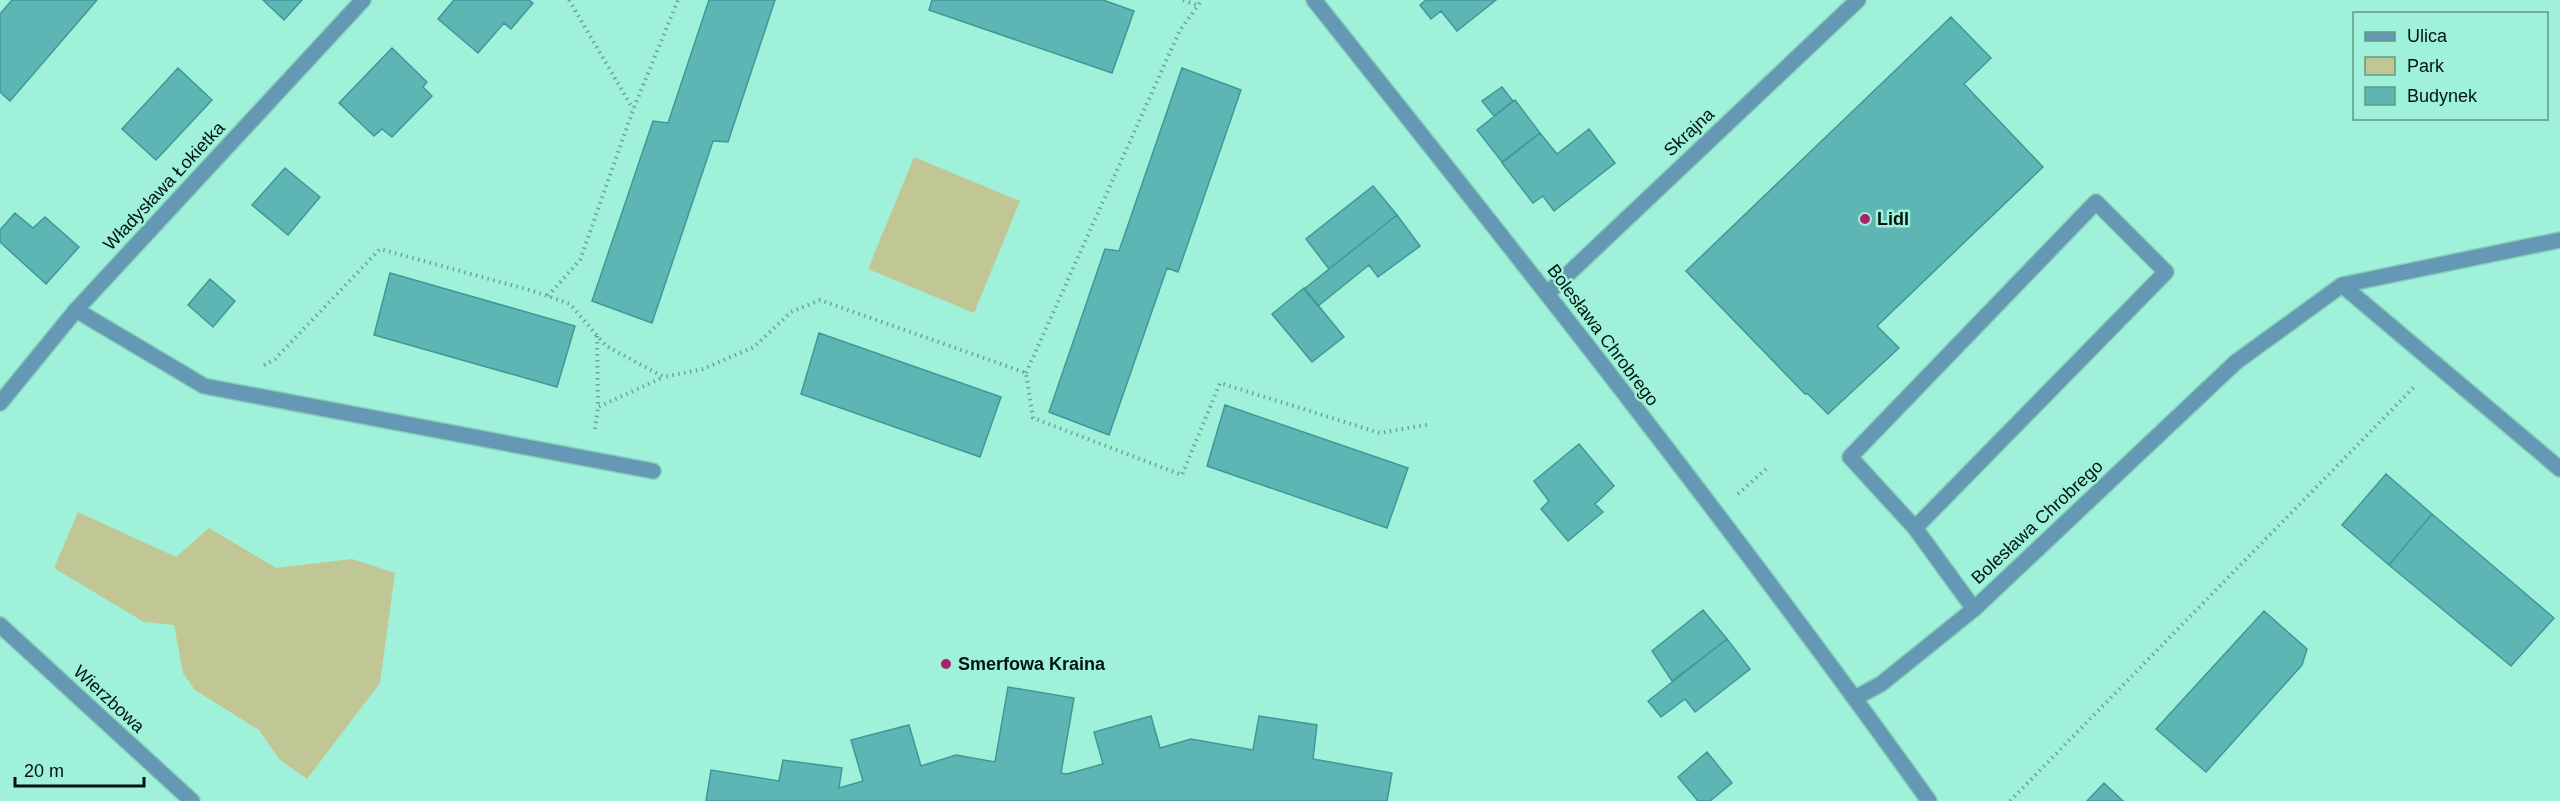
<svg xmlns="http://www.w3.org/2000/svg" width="2560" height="801" viewBox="0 0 2560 801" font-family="Helvetica,sans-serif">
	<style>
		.green { fill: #c0c795 }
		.building { fill: #5db6b4; stroke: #3d9998; stroke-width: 1.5 }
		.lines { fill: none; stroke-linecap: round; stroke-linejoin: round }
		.service-casing { stroke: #86ceb9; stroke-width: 18 }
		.minor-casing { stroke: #86ceb9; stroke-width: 18 }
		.path { stroke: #6aa694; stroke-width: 4; stroke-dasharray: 1.5 4.5; stroke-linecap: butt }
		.service { stroke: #6498b5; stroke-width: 15 }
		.minor { stroke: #6498b5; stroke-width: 15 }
		.poi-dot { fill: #aa236a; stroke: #a0f1d9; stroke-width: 2 }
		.labels { text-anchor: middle; stroke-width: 5; stroke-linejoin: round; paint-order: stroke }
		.street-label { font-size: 18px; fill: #00150f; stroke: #a0f1d9 }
		.poi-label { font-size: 18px; font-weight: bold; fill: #00150f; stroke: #a0f1d9; text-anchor: start }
	</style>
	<rect width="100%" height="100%" fill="#a0f1d9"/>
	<path class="green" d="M 914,157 L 1020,201 L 974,313 L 868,269 Z
		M 78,512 L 176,557 L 209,528 L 276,568 L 352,559 L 395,573 L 380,683 L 307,779 L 279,759 L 259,730 L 195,690 L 183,673 L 174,625 L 144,622 L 54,568 Z"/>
	<path class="building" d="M 12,0 L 97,0 L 10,101 L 0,92 L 0,14 Z
		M 263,0 L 302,0 L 284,20 Z
		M 454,0 L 529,0 L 533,3 L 511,29 L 504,23 L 478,53 L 438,19 Z
		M 709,0 L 775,0 L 728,142 L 713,141 L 652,323 L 592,301 L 653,121 L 668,123 Z
		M 932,0 L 1103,0 L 1134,11 L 1112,73 L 929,10 Z
		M 1426,0 L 1496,0 L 1457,31 L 1441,11 L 1431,19 L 1420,5 Z
		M 1951,17 L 1991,58 L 1964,84 L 2043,167 L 1877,326 L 1899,348 L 1828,414 L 1808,394 L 1805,394 L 1686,271 Z
		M 392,48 L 427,82 L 423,87 L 432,96 L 392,137 L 382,129 L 374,136 L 339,103 Z
		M 178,68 L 212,100 L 156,160 L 122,129 Z
		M 1182,68 L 1241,90 L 1178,272 L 1167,268 L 1109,435 L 1049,412 L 1105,249 L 1119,251 Z
		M 1502,87 L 1513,101 L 1494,116 L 1482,101 Z
		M 1515,100 L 1540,133 L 1502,162 L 1477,130 Z
		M 1589,129 L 1615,163 L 1554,211 L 1543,196 L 1533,203 L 1502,163 L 1540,133 L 1557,154 Z
		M 285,168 L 320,197 L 288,235 L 252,205 Z
		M 1373,186 L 1397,215 L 1329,269 L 1306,239 Z
		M 15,213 L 33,228 L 45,217 L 79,247 L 46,284 L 0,242 L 0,230 Z
		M 1397,215 L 1420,246 L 1378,277 L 1369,265 L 1318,306 L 1304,289 Z
		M 390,273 L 575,326 L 557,387 L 374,335 Z
		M 210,279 L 235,301 L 213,327 L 188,305 Z
		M 1304,288 L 1344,337 L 1312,362 L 1272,314 Z
		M 819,333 L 1001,397 L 980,457 L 801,394 Z
		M 1225,405 L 1408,468 L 1387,528 L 1207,466 Z
		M 1579,444 L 1614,486 L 1595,504 L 1603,512 L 1568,541 L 1541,509 L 1549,501 L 1534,481 Z
		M 2386,474 L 2432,514 L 2389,565 L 2342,525 Z
		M 2432,514 L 2554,618 L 2511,666 L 2389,565 Z
		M 1703,610 L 1727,639 L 1672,681 L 1652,651 Z
		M 2264,611 L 2307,649 L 2302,665 L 2206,772 L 2156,729 Z
		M 1727,639 L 1750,669 L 1695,712 L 1685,699 L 1661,717 L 1648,701 Z
		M 1008,687 L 1074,698 L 1061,773 L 1067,774 L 1103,764 L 1094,732 L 1151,716 L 1160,748 L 1191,739 L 1253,750 L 1259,716 L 1317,725 L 1313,759 L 1392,773 L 1387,801 L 706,801 L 711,770 L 779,781 L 783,760 L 842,768 L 839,788 L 863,781 L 851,740 L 909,725 L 921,766 L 956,755 L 995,762 Z
		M 1707,752 L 1732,783 L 1710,801 L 1698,801 L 1678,777 Z
		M 2104,783 L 2123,801 L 2087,801 Z"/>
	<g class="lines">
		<defs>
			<path id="service" d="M 2342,285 L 2560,240
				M 76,310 L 204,386 L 653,471
				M 2236,362 L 2342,285 L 2560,469
				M 1915,528 L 2166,272 L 2096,202 L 1850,457 L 1915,528 L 1974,609"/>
			<path id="minor" d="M 1314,0 C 1524,263 1733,527 1929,801
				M 1548,293 L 1858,0
				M 0,403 L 76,310 L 363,0
				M 0,625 L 192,801
				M 1855,698 L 1881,684 L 1974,609 L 2236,362"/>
		</defs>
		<use href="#service" class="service-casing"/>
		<use href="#minor" class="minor-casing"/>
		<path class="path" d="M 569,0 L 633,109
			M 1183,0 L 1197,5
			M 548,296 L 580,260 L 633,110 L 678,0
			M 597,336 L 598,407 L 664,377
			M 264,365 L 275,359 L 380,249 L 533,291 L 570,304 L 606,346 L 664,377 L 703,369 L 754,347 L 791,312 L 820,300 L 1026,373 L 1033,418 L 1182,475 L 1220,383 L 1380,433 L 1431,424
			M 1026,373 L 1180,30 L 1202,0
			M 595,429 L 598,407
			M 1738,494 L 1767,468
			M 2010,801 L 2416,385"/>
		<use href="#service" class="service"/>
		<use href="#minor" class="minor"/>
	</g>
	<g class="poi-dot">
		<circle cx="1865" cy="219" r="6"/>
		<circle cx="946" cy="664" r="6"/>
	</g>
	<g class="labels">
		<g class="street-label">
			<text transform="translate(1689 132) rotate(-43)" y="6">Skrajna</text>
			<text transform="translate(164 186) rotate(-47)" y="6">Władysława Łokietka</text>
			<text transform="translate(1603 335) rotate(53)" y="6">Bolesława Chrobrego</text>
			<text transform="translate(2037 522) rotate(-43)" y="6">Bolesława Chrobrego</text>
			<text transform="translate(109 699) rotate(43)" y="6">Wierzbowa</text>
		</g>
		<g class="poi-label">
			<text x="1877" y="225">Lidl</text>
			<text x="958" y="670">Smerfowa Kraina</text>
		</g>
	</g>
	<rect x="2353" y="12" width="195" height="108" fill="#a0f1d9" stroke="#609988" stroke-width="1.5"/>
	<rect x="2365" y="32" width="30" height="9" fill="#6498b5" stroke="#609988" stroke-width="1.5"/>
	<text x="2407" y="42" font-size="18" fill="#00150f">Ulica</text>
	<rect x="2365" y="57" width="30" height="18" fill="#c0c795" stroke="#609988" stroke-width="1.5"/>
	<text x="2407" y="72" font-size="18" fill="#00150f">Park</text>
	<rect x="2365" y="87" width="30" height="18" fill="#5db6b4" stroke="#609988" stroke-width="1.5"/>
	<text x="2407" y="102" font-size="18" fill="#00150f">Budynek</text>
	<path d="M15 777v9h129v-9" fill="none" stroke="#00150f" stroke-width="3"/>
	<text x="24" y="777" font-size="18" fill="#00150f" stroke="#a0f1d9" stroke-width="4.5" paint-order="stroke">20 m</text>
</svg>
